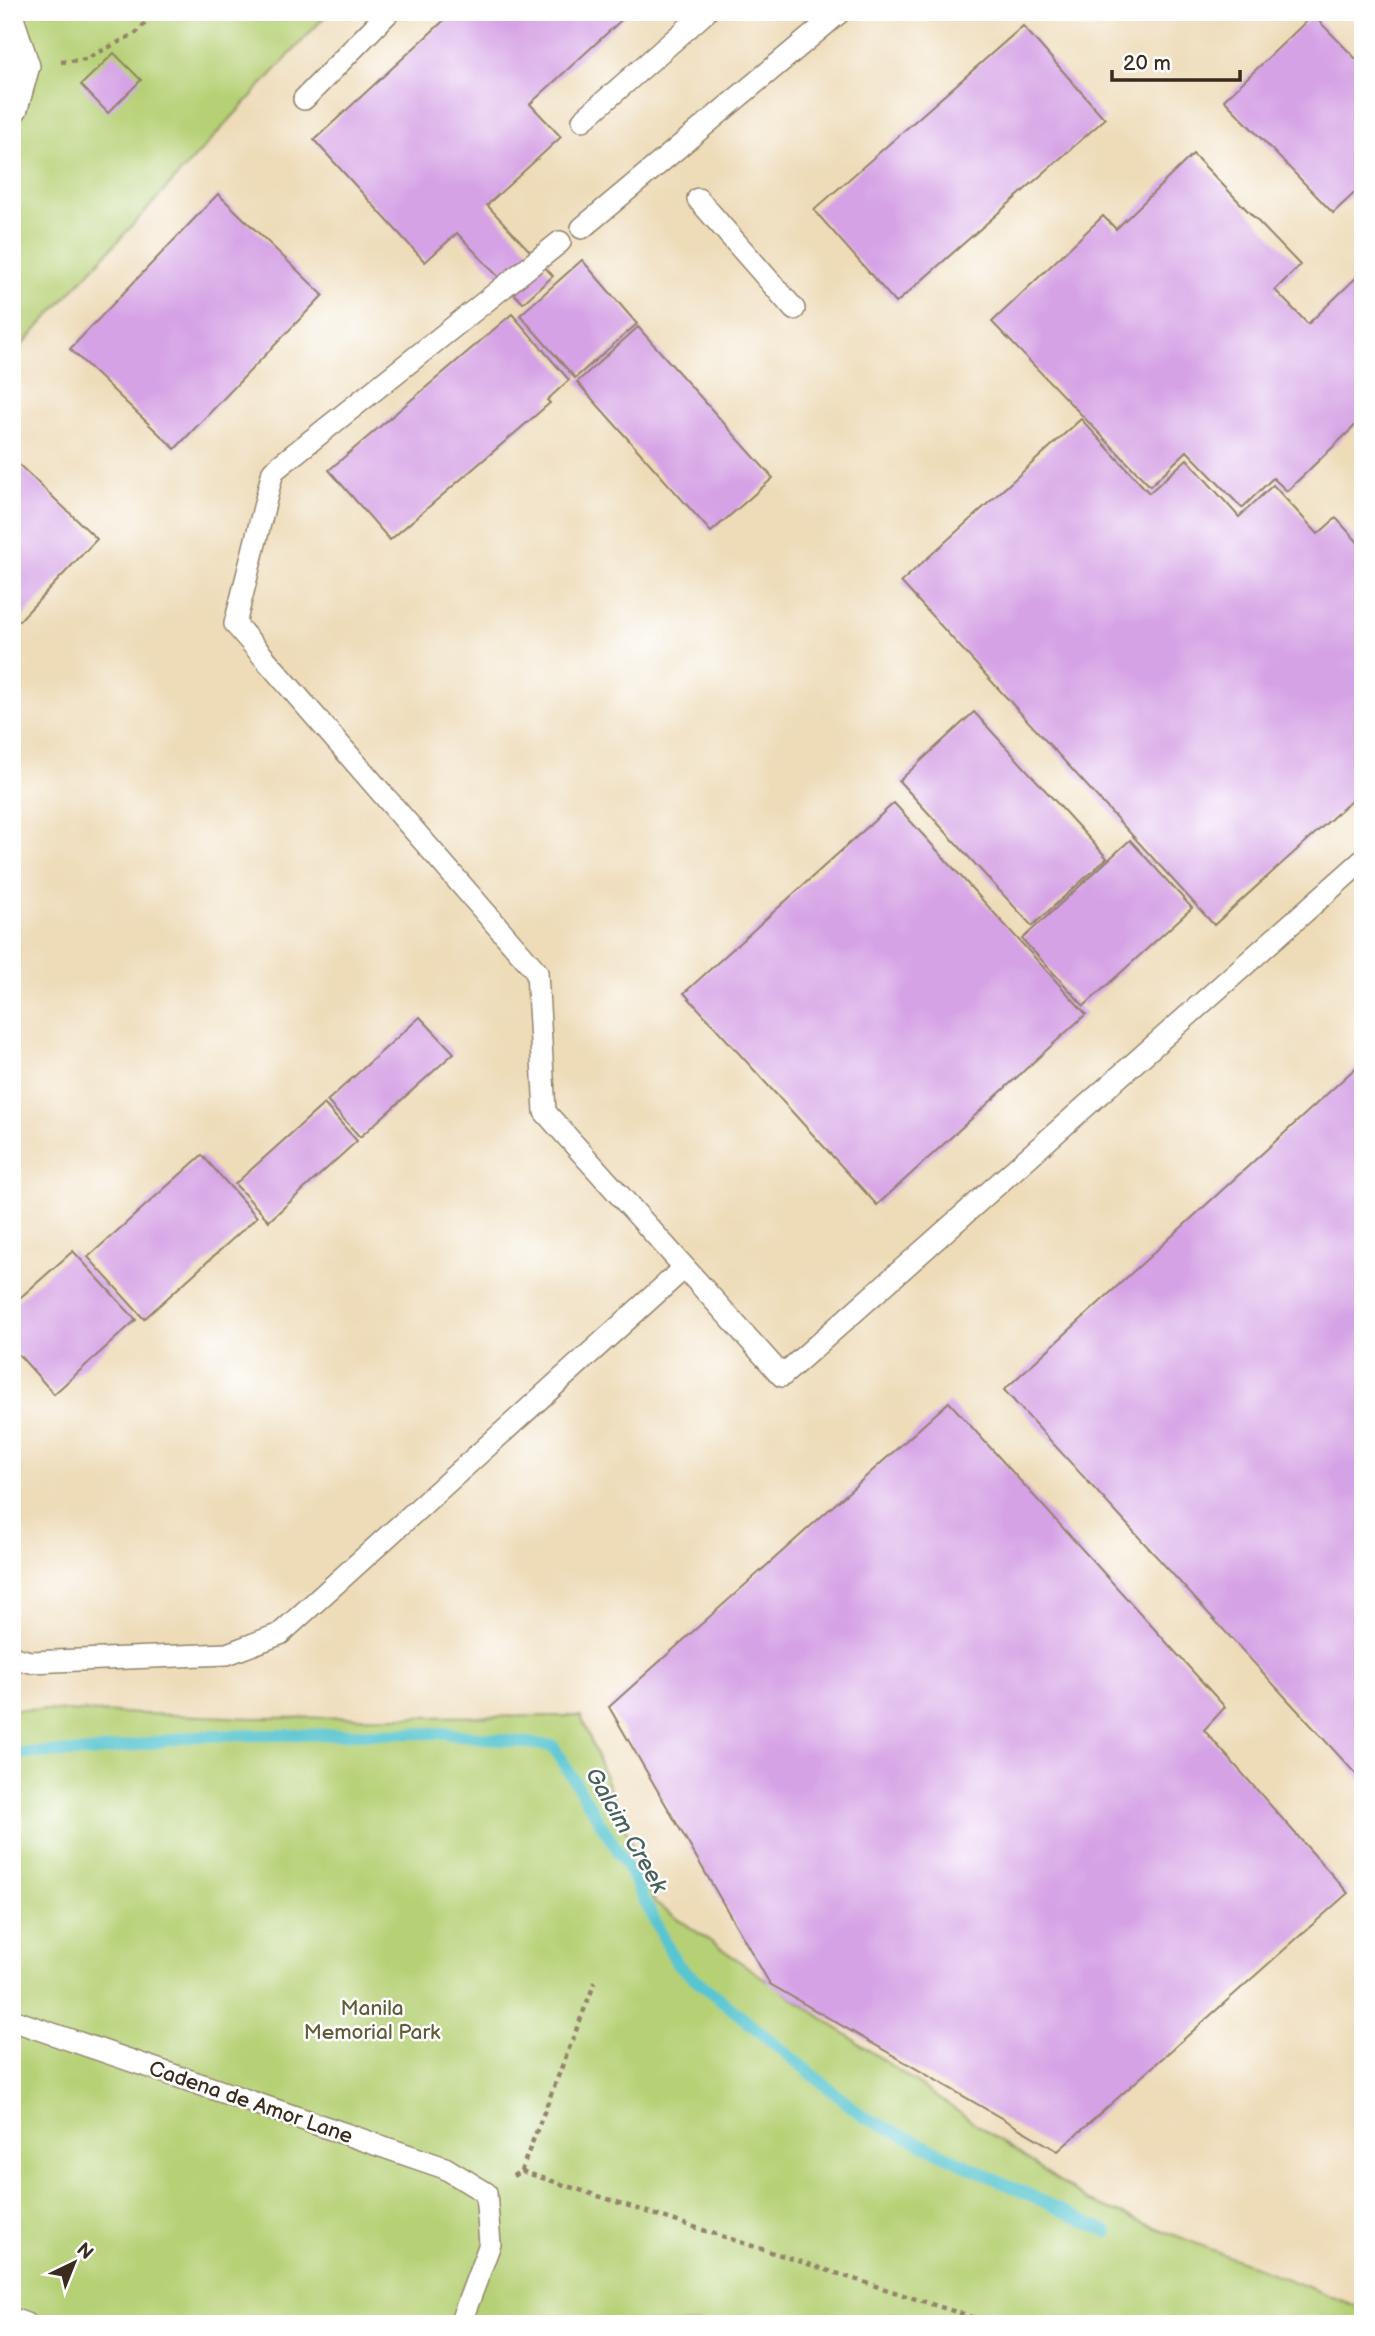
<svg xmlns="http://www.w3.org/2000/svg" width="1375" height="2336" viewBox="0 0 1375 2336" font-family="'Balsamiq Sans',sans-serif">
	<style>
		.green { fill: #b6d075; stroke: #787d4a; stroke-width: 2 }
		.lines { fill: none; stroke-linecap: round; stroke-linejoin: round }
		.stream { stroke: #59c5d0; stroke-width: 12 }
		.building { fill: #d5a2e5 }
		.lane-casing { stroke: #94836c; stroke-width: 24 }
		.path { stroke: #94836c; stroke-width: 4.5; stroke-dasharray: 5 5; stroke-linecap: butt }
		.lane { stroke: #fff; stroke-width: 21 }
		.labels { text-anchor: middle; stroke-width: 5; stroke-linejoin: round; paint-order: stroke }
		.park-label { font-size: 21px; fill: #605c38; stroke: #fff }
		.street-label { font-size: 21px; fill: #3b2a1e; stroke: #fff }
		.water-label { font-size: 23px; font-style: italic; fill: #46605c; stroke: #fff }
	</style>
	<rect width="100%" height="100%" fill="#fff"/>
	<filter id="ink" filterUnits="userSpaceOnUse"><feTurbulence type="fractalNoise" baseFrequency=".0143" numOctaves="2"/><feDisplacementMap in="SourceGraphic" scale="14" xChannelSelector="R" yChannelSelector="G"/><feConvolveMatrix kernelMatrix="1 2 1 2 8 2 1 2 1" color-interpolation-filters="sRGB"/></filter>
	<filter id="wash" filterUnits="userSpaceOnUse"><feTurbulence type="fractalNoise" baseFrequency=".00686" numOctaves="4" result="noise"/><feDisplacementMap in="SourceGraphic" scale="28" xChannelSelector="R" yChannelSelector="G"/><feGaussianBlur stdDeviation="1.57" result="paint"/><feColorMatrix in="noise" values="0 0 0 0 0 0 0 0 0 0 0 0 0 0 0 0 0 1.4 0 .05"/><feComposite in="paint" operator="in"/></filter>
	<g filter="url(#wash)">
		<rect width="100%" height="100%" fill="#eedcb9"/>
		<path class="green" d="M 12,12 L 329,12 L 12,356 Z
			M 12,1709 L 256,1718 L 581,1716 L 655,1903 L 1088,2201 L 1363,2309 L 1363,2324 L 12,2324 Z"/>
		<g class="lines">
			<path class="stream" d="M 12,1753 L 90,1752 L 196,1736 L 443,1733 L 553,1746 L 624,1861 L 677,1964 L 864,2117 L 1108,2232"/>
		</g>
		<g id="blocks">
			<path class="building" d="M 453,12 L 630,12 L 530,104 L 561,137 L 487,205 L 553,276 L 523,303 L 457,233 L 425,262 L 314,140 Z
				M 1313,15 L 1363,66 L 1363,185 L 1333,213 L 1224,100 Z
				M 1023,26 L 1105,119 L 896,303 L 814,210 Z
				M 114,53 L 141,80 L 108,113 L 81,85 Z
				M 1193,154 L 1300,265 L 1275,290 L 1308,324 L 1363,271 L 1363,418 L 1287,491 L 1273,478 L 1242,508 L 1187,451 L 1150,486 L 992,322 L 1103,216 L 1116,229 Z
				M 218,194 L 323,295 L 175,449 L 70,349 Z
				M 582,260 L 637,324 L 575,378 L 520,315 Z
				M 512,314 L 569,380 L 547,400 L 550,403 L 390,540 L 329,470 Z
				M 638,327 L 773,478 L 711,532 L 577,382 Z
				M 1081,419 L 1149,493 L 1187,459 L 1239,517 L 1273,485 L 1318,534 L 1336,518 L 1363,548 L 1363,790 L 1214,925 L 901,582 Z
				M 12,458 L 97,539 L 19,621 L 12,614 Z
				M 974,712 L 1107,858 L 1032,926 L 899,781 Z
				M 894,803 L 1086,1014 L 877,1205 L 684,993 Z
				M 1130,840 L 1192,908 L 1084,1006 L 1022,939 Z
				M 420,1017 L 454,1053 L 360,1137 L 327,1101 Z
				M 1363,1061 L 1363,1782 L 1004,1390 Z
				M 324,1104 L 357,1141 L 269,1221 L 235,1184 Z
				M 202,1155 L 257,1217 L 144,1319 L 88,1257 Z
				M 73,1251 L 136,1320 L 54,1394 L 12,1347 L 12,1305 Z
				M 949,1402 L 1225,1707 L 1204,1730 L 1348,1893 L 1058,2151 L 770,1984 L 609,1707 Z"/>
		</g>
	</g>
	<g filter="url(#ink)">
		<use href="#blocks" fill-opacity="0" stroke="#94836c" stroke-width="2"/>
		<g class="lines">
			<defs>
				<path id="lane" d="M 12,15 L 29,66 L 17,109 L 12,115
					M 304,99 L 389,12
					M 583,120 L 706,12
					M 698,199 L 794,309
					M 582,228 L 840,12
					M 560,242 L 273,471 L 235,624 L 537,972 L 545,1112 L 782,1376 L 1363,860
					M 12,1657 L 30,1662 L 227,1654 L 280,1634 L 684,1268
					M 12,2020 L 445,2168 L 486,2193 L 490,2244 L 460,2324
					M 12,2319 L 26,2324"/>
			</defs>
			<use href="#lane" class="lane-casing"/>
			<path class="path" d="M 61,62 L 86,59 L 136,33 L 156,12
				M 521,2171 L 595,1982
				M 513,2176 L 521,2171 L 993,2324"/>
			<use href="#lane" class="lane"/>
		</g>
	</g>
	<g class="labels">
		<g class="park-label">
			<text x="372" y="2015">Manila<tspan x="372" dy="24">Memorial Park</tspan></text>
		</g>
		<g class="street-label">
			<text transform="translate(251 2102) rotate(19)" y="7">Cadena de Amor Lane</text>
		</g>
		<g class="water-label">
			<text transform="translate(627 1830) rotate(60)" y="8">Galcim Creek</text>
		</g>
	</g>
	<rect width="1375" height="2336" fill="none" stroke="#fff" stroke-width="42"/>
	<g transform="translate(74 2263) rotate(43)" stroke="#ffffff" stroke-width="5" paint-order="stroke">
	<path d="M0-5L12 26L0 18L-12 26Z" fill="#3b2a1e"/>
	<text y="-10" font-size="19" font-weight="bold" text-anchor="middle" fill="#3b2a1e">N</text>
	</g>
	<path d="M1112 70v10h128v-10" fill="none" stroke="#3b2a1e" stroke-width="3.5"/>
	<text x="1123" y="70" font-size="21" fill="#3b2a1e" stroke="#ffffff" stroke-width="5" paint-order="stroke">20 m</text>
</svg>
